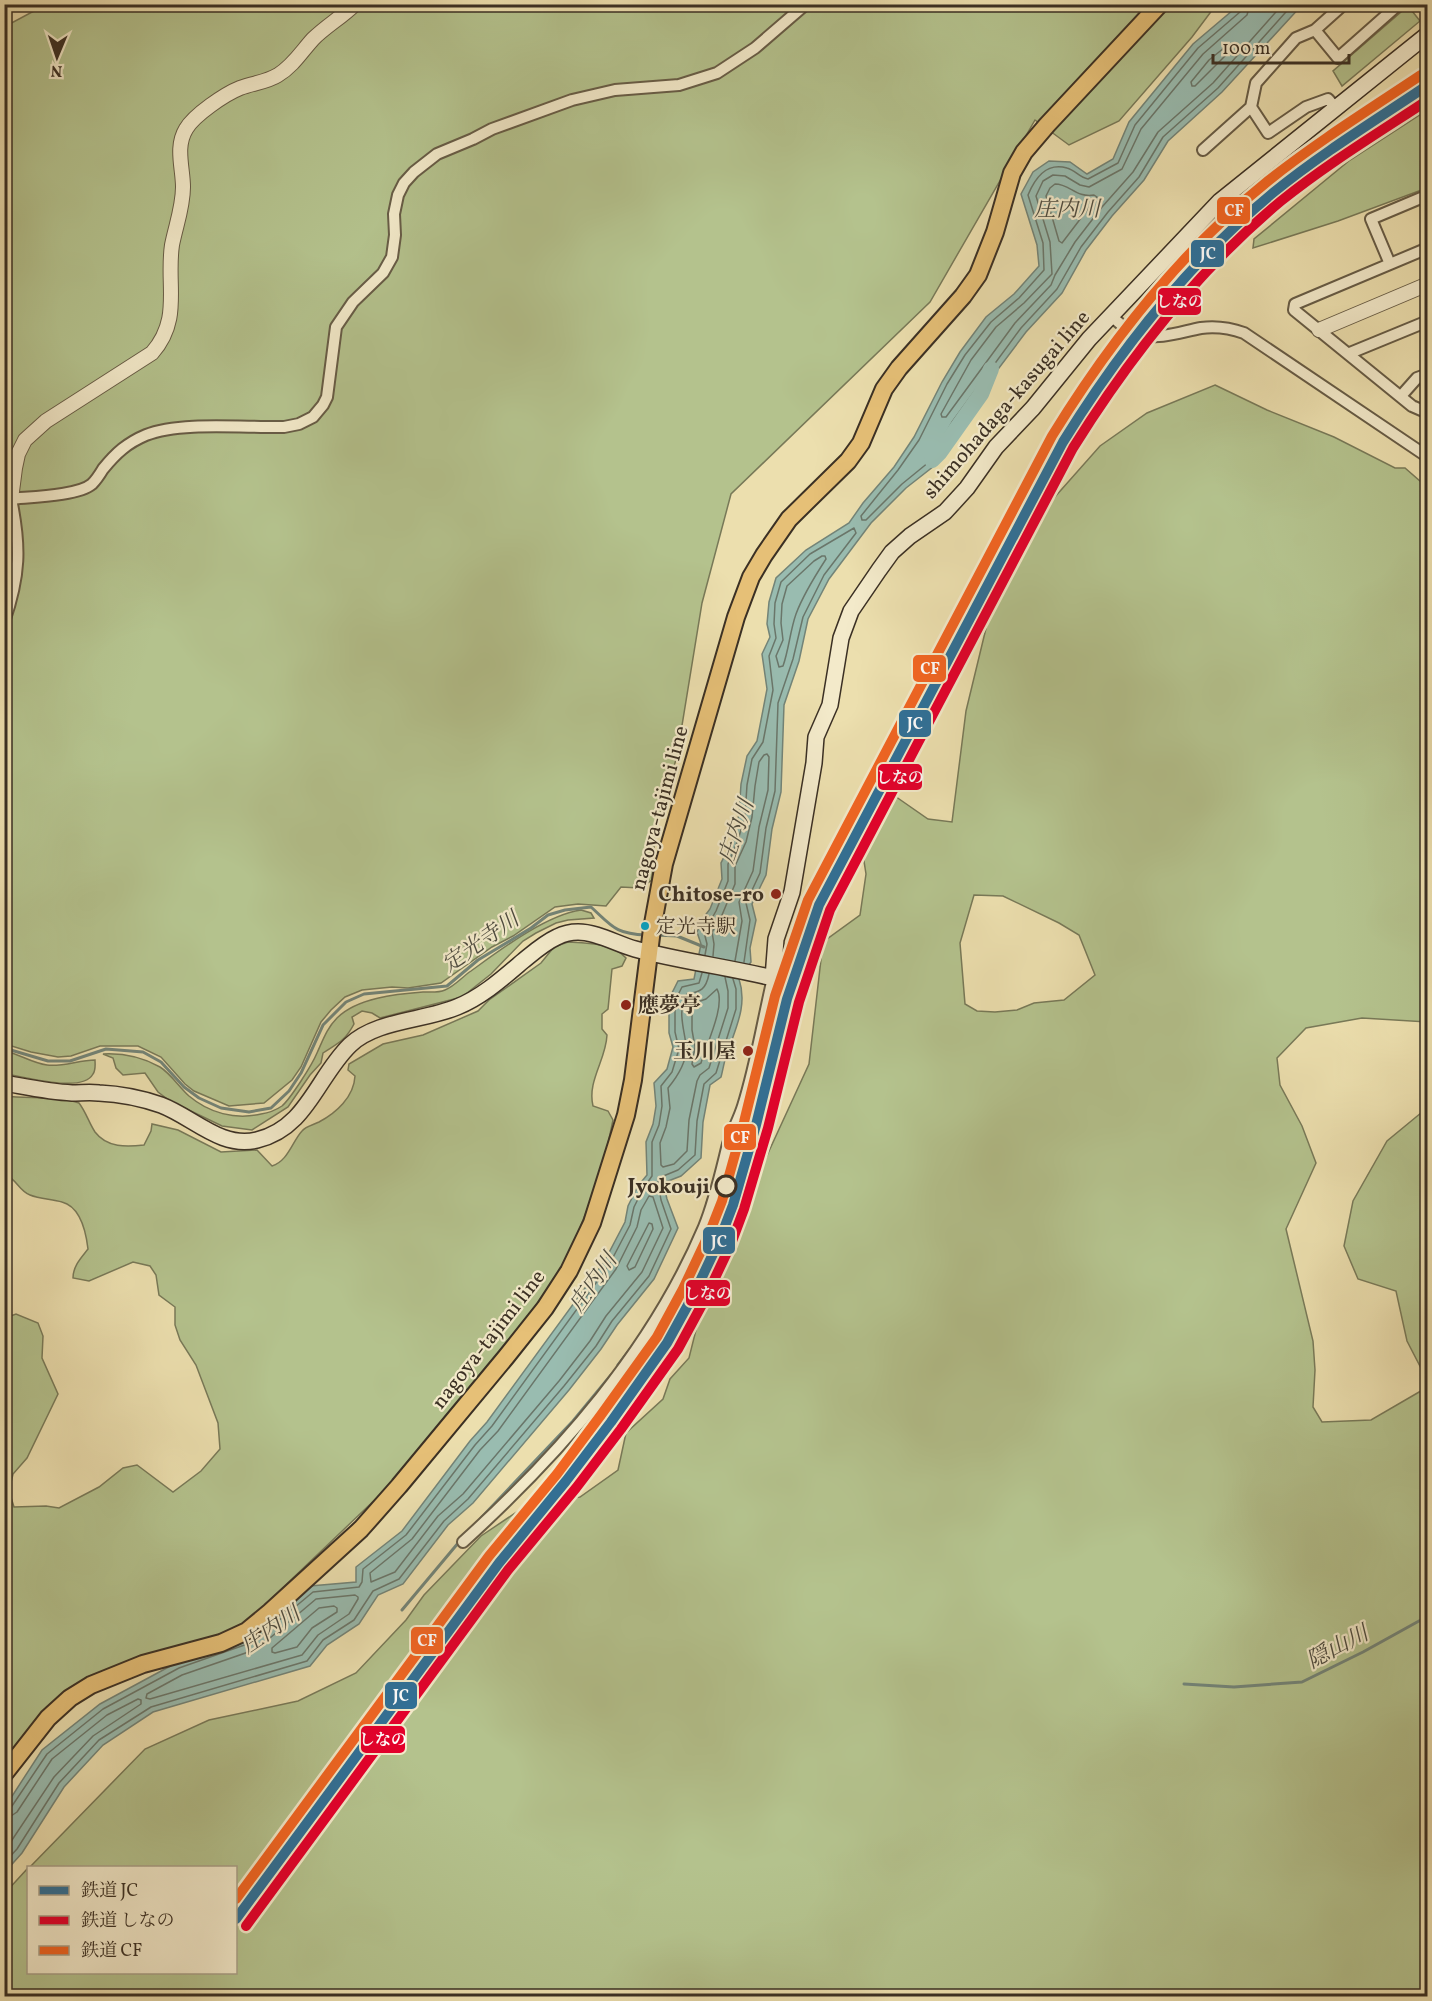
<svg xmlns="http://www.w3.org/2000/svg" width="1432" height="2001" viewBox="0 0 1432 2001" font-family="Vollkorn,'Noto Serif JP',serif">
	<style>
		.green { fill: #b4c28d; stroke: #787958; stroke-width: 1.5; fill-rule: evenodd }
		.water { fill: #99bcb0; stroke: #738478; stroke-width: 1.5 }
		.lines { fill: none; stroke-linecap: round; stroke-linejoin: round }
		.shore { stroke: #6a766a; stroke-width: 1.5 }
		.stream { stroke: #738478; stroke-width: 3 }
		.river { stroke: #99bcb0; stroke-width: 16 }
		.minor-casing { stroke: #675c46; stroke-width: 14 }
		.tertiary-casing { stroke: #675c46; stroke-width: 16 }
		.secondary-casing { stroke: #3b3024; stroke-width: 18 }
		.primary-casing { stroke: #3b3024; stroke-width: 20 }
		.minor { stroke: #f3eaca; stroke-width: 10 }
		.tertiary { stroke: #f3eaca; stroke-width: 14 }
		.secondary { stroke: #f3eaca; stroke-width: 15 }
		.primary { stroke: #e6c077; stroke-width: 16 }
		.rail-1-casing { stroke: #f3eaca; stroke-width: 15 }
		.rail-2-casing { stroke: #f3eaca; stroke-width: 15 }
		.rail-3-casing { stroke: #f3eaca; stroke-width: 15 }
		.rail-1 { stroke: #307097; stroke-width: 10 }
		.rail-2 { stroke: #e4002b; stroke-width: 10 }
		.rail-3 { stroke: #f26522; stroke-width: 10 }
		.poi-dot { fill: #8f2418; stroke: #f3eaca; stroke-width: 2 }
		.bus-dot { fill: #03a3c6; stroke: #f3eaca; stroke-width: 2 }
		.stop-dot { fill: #f3eaca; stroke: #3b3024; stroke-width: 3 }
		.labels { text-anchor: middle; stroke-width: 4.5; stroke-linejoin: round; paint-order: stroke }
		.bus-label { font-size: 20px; fill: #3b3024; stroke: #f3eaca; text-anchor: start }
		.street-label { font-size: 21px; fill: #3b3024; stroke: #f3eaca }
		.poi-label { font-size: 21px; font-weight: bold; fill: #3b3024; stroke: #f3eaca; text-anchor: end }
		.stop-label { font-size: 21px; font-weight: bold; fill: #3b3024; stroke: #f3eaca; text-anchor: end }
		.water-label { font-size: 22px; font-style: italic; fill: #4e4c40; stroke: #f3eaca }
		.line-badge { stroke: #f3eaca; stroke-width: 2 }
		.badge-label { font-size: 16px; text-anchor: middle; font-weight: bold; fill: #fff }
	</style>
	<rect width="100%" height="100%" fill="#ecdfae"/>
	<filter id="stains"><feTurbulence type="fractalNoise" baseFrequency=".00333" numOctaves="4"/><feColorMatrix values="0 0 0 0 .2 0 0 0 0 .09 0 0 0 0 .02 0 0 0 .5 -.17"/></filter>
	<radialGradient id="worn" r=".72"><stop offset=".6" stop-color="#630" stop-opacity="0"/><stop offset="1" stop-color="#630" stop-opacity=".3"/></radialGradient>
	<path class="green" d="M 47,4 L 1216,5 L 1192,37 L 1119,121 L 1069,145 L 1035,120 L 930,302 L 731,494 L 702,603 L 677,756 L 655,832 L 652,880 L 640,888 L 621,887 L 606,906 L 578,904 L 555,907 L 513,936 L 492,947 L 441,983 L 408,988 L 392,987 L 362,990 L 345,997 L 331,1010 L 321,1022 L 301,1067 L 292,1080 L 264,1103 L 229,1106 L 194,1091 L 185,1084 L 161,1057 L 138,1046 L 100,1046 L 71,1056 L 58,1057 L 31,1052 L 5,1044 L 4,27 Z
		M 1408,6 L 1420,21 L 1342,86 L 1333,71 Z
		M 1427,110 L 1427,188 L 1338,221 L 1253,248 L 1254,239 L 1350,160 Z
		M 1215,385 L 1267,410 L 1334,437 L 1395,468 L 1405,468 L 1420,481 L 1427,482 L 1427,1022 L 1362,1018 L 1306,1028 L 1277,1058 L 1280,1085 L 1302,1126 L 1316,1163 L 1286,1229 L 1313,1341 L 1315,1370 L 1313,1407 L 1322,1422 L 1371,1420 L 1426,1388 L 1424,1374 L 1407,1341 L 1396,1291 L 1358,1279 L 1344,1246 L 1353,1201 L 1387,1141 L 1427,1108 L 1427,1996 L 5,1996 L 5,1893 L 28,1868 L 28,1972 L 236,1972 L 236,1868 L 29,1868 L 145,1749 L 209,1720 L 298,1701 L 356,1673 L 406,1620 L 424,1595 L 481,1536 L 533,1501 L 580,1497 L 618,1470 L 626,1433 L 663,1399 L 670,1379 L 689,1358 L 707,1286 L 809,1064 L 823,942 L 860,915 L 866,874 L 861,842 L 886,788 L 892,794 L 928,819 L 952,822 L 966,711 L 996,587 L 1046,507 L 1100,446 L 1147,413 ZM 974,895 L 1003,896 L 1059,923 L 1079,935 L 1095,975 L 1064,1000 L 1034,1003 L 1017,1010 L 995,1012 L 977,1011 L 965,1004 L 960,943 Z
		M 581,910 L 591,913 L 594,918 L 568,920 L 556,923 L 536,933 L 523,941 L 491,974 L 462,997 L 380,1018 L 372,1013 L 362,1011 L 352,1017 L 354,1024 C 345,1041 338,1043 323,1053 L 321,1063 L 310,1075 L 288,1107 L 252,1130 L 222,1126 L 170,1101 L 158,1092 L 145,1073 L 123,1075 L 116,1068 L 113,1058 L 103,1054 C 123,1053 142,1057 160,1067 C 171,1074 179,1087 189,1096 C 209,1113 235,1120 261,1114 C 268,1113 276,1110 282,1106 C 291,1098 312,1065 317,1053 C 323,1040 327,1028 337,1018 C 357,998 396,994 423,992 C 431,992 438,993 445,990 C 455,986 462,977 471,971 C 500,950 546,915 581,910 Z
		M 568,942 C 586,943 613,943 626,958 L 622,966 L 612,969 L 608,1009 L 602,1014 L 602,1029 L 607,1035 C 606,1060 587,1081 593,1106 L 608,1111 L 613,1120 L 602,1172 L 566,1263 L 512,1339 L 384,1491 L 247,1622 L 212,1638 L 73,1686 L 33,1726 L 5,1765 L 5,1318 L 16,1314 L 38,1323 L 43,1336 L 42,1358 L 58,1394 L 27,1458 L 13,1474 L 9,1491 L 14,1507 L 46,1506 L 59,1508 L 99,1487 L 123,1468 L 137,1465 L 173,1492 L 201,1471 L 220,1449 L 218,1423 L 196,1365 L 180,1340 L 175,1325 L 175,1307 L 159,1295 L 156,1275 L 150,1266 L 133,1262 L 89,1281 L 73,1278 C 73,1266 81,1258 88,1249 C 86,1232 81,1207 62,1202 C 52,1199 40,1199 30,1195 C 19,1191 16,1178 5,1175 L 5,1096 C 29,1099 56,1095 79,1103 C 86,1112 89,1123 95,1132 C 107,1148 127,1147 144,1145 L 151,1131 L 152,1124 L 178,1130 L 221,1152 L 257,1150 L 272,1166 C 288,1161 292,1142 302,1131 C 306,1126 313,1125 319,1122 C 336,1113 354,1097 355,1076 L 348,1070 L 349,1064 L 383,1044 L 423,1035 L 478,1011 L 489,1000 L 541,963 L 554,947 Z
		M 5,1051 C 19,1054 32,1063 47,1065 C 63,1067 79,1060 95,1060 C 95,1064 96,1070 93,1074 C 82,1094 24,1076 5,1074 Z"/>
	<path class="water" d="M 1239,5 L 1302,5 L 1222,92 L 1168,141 L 1144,180 L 1112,216 L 1086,250 L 1062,293 L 1026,332 L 956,425 L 934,466 L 906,488 L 871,523 L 829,579 L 808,619 L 799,661 L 784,705 L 781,792 L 772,829 L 766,875 L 752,904 L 756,920 L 750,948 L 751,962 L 739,979 C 748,1006 735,1029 727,1054 C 724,1061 723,1070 721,1077 L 710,1085 L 703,1122 L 701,1158 L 681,1176 L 663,1183 L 667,1199 L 678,1228 L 654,1279 L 617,1325 L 601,1349 L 569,1390 L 473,1503 L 448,1525 L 403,1584 L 378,1595 L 359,1624 L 327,1645 L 310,1666 L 153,1712 L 103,1745 L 64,1787 L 22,1853 L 5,1872 L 5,1807 L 42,1750 L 100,1704 L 176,1663 L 310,1586 L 356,1582 L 356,1567 L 402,1531 L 470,1441 L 487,1422 L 604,1262 L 625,1222 L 628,1206 L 638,1186 L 647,1175 L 646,1142 L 653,1124 L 656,1106 L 654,1083 L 667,1069 L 673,1047 L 669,1033 L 669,999 L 678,981 L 694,979 L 701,944 L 697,932 L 704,917 L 710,909 L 722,879 L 721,863 L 733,839 L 739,814 L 741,784 L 747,756 L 757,741 L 767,689 L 762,654 L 770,637 L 767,624 L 769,602 L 776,578 L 806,550 L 849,523 L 863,503 L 894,467 L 914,437 L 942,382 L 960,352 L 986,317 L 1014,294 L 1039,266 L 1037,245 L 1021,194 L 1033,172 L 1049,161 L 1070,162 L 1087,174 L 1113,159 L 1129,122 L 1193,44 Z"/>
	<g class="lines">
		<path class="shore" d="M 1243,4 L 1240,12 L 1198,48 L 1135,125 L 1118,163 L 1088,179 C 1080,178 1075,170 1067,168 C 1046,162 1035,178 1028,195 L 1043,243 L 1044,270 L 1019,298 L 991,322 L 965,355 L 947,384 L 919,440 L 898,470 L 861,516 L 862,520 L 866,520 L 902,484 L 929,462 L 952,422 L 1021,328 L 1057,289 L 1081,247 L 1108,212 L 1139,177 L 1163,137 L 1218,88 L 1293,4
			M 1250,4 L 1247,15 L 1203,54 L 1141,129 L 1122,169 L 1089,187 L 1080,185 L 1065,176 L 1053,175 L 1043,181 L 1036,196 L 1050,242 L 1052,274 L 1024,303 L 996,327 L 971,360 L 941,414 L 942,417 L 946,417 L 1015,323 L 1051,285 L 1055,275 L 1075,242 L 1102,207 L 1133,172 L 1158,132 L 1213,83 L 1283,4
			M 1224,48 L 1228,49 L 1228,53 L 1195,86 L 1192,86 L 1191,82 L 1209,60 Z
			M 1055,184 C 1070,184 1076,198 1094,195 L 1097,197 L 1062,243 L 1059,241 L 1046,196 L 1050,188 Z
			M 822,556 L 825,556 L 826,559 C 815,576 803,595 796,614 C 790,631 789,649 783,666 L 779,667 L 776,656 L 783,640 L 781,623 L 782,604 L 787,586 L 814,561 Z
			M 705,955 L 707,944 L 704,932 L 716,911 L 728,881 L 728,864 L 738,840 L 745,816 L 747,785 L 752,759 L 763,742 L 773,690 L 769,656 L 776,638 L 774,624 L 775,603 L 781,582 L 810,554 L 854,528 L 856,533 L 824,575 L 803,617 L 793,659 L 778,703 L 775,791 L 766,828 L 760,873 L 746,903 L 750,920 L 744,962
			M 713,956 L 714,944 L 712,932 L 722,915 L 735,884 L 735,866 L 746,842 L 752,817 L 755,786 L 759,762 L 764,755 L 767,754 L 769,757 L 768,790 L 759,827 L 753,871 L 739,902 L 742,921 L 735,961
			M 709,974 C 706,989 701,992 687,994 C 677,1010 684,1028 686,1045 C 688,1061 677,1077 668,1088 L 670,1108 L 666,1127 L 660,1143 L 661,1165 L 663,1167 L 674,1164 L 687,1151 L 689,1120 L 697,1081 L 700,1075 L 709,1068 L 728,1008 L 728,991 L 725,977
			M 717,989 C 726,1005 706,1045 701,1063 L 694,1067 L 692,1064 L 695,1047 L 692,1030 L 692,1004 L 706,999 Z
			M 649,1196 L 653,1197 L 663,1228 L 642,1272 L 606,1316 L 590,1341 L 559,1381 L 463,1494 L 438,1516 L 395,1572 L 371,1582 L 370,1573 L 412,1539 L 480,1450 L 498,1431 L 616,1269 L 637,1227 L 641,1210 Z
			M 649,1223 L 652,1224 L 653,1229 L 635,1267 L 629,1270 L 627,1266 Z
			M 355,1595 L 358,1597 L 358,1599 L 349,1614 L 318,1635 L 302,1655 L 150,1699 L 146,1698 L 147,1694 L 182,1675 L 257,1649 L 316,1599 Z
			M 334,1606 L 337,1608 L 337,1612 L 312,1628 L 297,1647 L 275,1653 L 272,1652 L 272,1648 L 319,1608 Z
			M 4,1809 L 12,1806 L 47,1754 L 103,1709 L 179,1668 L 253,1642 L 313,1592 L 359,1587 L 362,1582 L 363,1569 L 406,1535 L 475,1445 L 492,1426 L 609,1265 L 630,1225 L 634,1207 L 643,1189 L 652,1176 L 652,1142 L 659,1125 L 662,1106 L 661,1086 L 672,1072 L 679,1049 L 675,1032 L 675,1001 L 682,987 L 699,983 L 702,973
			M 4,1817 L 11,1816 L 17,1812 L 52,1759 L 107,1715 L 138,1699 L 141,1700 L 141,1704 L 93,1736 L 54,1777 L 4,1852
			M 4,1863 L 17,1849 L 59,1783 L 99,1740 L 151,1707 L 307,1661 L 323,1640 L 354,1620 L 373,1591 L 399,1579 L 444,1521 L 468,1499 L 564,1386 L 596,1346 L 612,1321 L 649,1276 L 671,1229 L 661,1200 L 658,1182 L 661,1177 L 678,1170 L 695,1155 L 697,1121 L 704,1084 L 716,1073 L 736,1009 L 736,989 L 733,979"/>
		<path class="stream" d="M 656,935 L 677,936 L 704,947
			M 4,1048 L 48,1061 L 70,1061 L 106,1049 L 143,1052 L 161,1062 L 184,1087 L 199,1098 L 221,1108 L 249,1112 L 271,1108 L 289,1091 L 301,1073 L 323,1025 L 346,1002 L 364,994 L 447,986 L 478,960 L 531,928 L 548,915 L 565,910 L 591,907 C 612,926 615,934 646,935
			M 707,1203 L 710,1193
			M 618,1365 L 634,1344
			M 481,1518 L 573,1421 L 611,1375
			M 402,1610 L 459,1542
			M 1184,1684 L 1234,1687 L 1302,1682 L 1363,1652 L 1428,1616"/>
		<path class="river" d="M 932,460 L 940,452 L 981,394 L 991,369"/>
		<defs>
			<path id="minor" d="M 1315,30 L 1338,58 L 1399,4
				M 1251,107 L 1268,133 L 1306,107 L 1328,99 L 1336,108
				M 1203,150 L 1251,107 L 1256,83 L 1296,38 L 1315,30 L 1344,4
				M 1428,248 L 1295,304 L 1294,310 L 1412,406 L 1428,413
				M 1390,264 L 1371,219 L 1428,195
				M 1111,316 L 1124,327
				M 1139,334 C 1160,340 1180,332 1201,328 C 1216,326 1230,328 1244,333 L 1428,457
				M 1350,353 L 1428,321
				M 1401,396 L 1417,378 L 1428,374
				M 4,622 C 20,576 21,547 11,499 C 29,497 78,496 92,484 C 96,480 100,474 103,469 C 116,453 127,443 146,435 C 180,421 246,428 284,427 L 299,424 L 313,417 L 323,405 L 327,397 L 336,327 L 353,302 L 383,273 L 392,257 L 395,235 L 394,214 L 398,195 L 404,183 L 414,172 L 437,154 L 473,139 L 492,129 L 572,100 L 615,90 L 679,85 L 717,73 L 755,48 L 806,4
				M 463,1542 C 561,1453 652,1350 704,1227 C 715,1200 721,1172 728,1144 C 732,1131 739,1119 743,1106 C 756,1065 763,1020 773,978"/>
			<path id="tertiary" d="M 1319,330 L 1428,284
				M 4,503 L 11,499 L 15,468 L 18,454 L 25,440 L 46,421 L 152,353 C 182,319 166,285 172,245 C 176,225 183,207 183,187 C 183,168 175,147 186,129 C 194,115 225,94 240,88 C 253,83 267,82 278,75 C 293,66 302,51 313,39 C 326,26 342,17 355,4"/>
			<path id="secondary" d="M 4,1083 C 27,1087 49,1092 72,1093 C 81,1093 90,1092 99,1093 C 120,1094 141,1098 161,1105 C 193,1117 221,1149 257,1140 C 307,1128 317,1077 350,1045 C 376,1020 424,1021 457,1007 C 482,997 503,978 523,961 C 534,952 544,943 557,937 C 563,934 571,932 578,932 C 597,932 617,944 635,949 C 680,961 727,967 773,978 L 776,939 L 792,892 L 814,763 L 816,737 L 830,705 L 841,638 L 851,611 L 879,570 L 892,552 L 910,536 L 945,512 L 967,488 L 996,447 L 1033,408 L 1089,339 L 1220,201 L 1428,34"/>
			<path id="primary" d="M 4,1774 L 48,1718 L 70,1698 L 91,1685 L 143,1664 L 221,1643 L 247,1631 L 270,1612 L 361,1529 L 399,1486 L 506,1357 L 545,1308 L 569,1271 L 592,1223 L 626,1115 L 633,1080 L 652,929 L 664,864 L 736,617 L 751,577 L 764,555 L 789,519 L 848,461 L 861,443 L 884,389 L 899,368 L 963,296 L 978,275 L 995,232 L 1012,173 L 1024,152 L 1047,125 L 1160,4"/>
		</defs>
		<use href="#minor" class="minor-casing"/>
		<use href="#tertiary" class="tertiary-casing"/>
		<use href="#secondary" class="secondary-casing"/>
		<use href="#primary" class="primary-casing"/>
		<use href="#minor" class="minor"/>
		<use href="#tertiary" class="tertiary"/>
		<use href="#secondary" class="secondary"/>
		<use href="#primary" class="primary"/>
		<defs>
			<path id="rail-1" d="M 236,1919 L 499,1563 L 566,1481 L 611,1422 L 667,1343 L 694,1294 L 720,1239 L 733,1205 L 756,1125 L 787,999 L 819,905 L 1063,442 C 1121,348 1188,263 1274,192 C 1322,153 1376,120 1428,85"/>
			<path id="rail-2" d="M 246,1926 L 508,1570 L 576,1488 L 621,1429 L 678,1349 L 705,1299 L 731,1244 L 744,1209 L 768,1128 L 799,1002 L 830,910 L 1073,448 C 1131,355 1197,271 1281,201 C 1327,164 1378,133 1428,100"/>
			<path id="rail-3" d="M 236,1899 L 489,1556 L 557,1474 L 601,1415 L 657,1337 L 683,1289 L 709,1234 L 722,1201 L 744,1122 L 775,996 L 808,900 L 1052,436 C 1111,340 1180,252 1268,181 C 1317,142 1370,109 1421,75"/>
		</defs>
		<use href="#rail-1" class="rail-1-casing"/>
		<use href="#rail-2" class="rail-2-casing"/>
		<use href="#rail-3" class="rail-3-casing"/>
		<use href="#rail-1" class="rail-1"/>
		<use href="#rail-2" class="rail-2"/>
		<use href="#rail-3" class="rail-3"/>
	</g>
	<g class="poi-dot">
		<circle cx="776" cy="894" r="6"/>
		<circle cx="626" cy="1005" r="6"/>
		<circle cx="748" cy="1051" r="6"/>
	</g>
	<circle class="bus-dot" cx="645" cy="926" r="5"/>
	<circle class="stop-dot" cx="726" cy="1186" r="10"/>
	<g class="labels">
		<g class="bus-label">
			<text x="656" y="933">定光寺駅</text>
		</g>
		<g class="street-label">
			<text transform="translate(1006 404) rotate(-49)" y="7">shimohadaga-kasugai line</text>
			<text transform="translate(659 808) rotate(-75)" y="7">nagoya-tajimi line</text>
			<text transform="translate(488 1339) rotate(-52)" y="7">nagoya-tajimi line</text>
		</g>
		<g class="poi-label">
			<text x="764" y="901">Chitose-ro</text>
			<text x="638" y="1012" text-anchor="start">應夢亭</text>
			<text x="736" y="1058">玉川屋</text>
		</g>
		<g class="stop-label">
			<text x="710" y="1193">Jyokouji</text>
		</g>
		<g class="water-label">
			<text x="1067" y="216">庄内川</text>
			<text transform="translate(735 831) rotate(-71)" y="8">庄内川</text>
			<text transform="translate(480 941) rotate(-35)" y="8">定光寺川</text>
			<text transform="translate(592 1282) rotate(-55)" y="8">庄内川</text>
			<text transform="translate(270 1629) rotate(-34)" y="8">庄内川</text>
			<text transform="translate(1337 1646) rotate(-28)" y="8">隠山川</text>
		</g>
	</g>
	<g class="line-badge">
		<rect x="1216" y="196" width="35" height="29" rx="6" fill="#f26522"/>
		<rect x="1190" y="239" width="35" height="29" rx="6" fill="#307097"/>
		<rect x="1157" y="287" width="45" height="29" rx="6" fill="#e4002b"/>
		<rect x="912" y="654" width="35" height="29" rx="6" fill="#f26522"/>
		<rect x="898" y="709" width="34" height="29" rx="6" fill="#307097"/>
		<rect x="877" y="763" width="46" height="28" rx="6" fill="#e4002b"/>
		<rect x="723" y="1123" width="34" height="28" rx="6" fill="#f26522"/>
		<rect x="702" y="1226" width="34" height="29" rx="6" fill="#307097"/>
		<rect x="685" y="1279" width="46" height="28" rx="6" fill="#e4002b"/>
		<rect x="410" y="1626" width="34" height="29" rx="6" fill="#f26522"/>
		<rect x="384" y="1681" width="34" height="29" rx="6" fill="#307097"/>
		<rect x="360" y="1725" width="46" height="29" rx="6" fill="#e4002b"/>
	</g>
	<g class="badge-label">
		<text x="1234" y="216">CF</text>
		<text x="1208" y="259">JC</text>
		<text x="1180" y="307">しなの</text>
		<text x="930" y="674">CF</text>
		<text x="915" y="729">JC</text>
		<text x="900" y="783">しなの</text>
		<text x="740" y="1143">CF</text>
		<text x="719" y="1247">JC</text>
		<text x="708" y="1299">しなの</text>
		<text x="427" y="1646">CF</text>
		<text x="401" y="1701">JC</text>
		<text x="383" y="1745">しなの</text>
	</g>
	<rect width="1432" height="2001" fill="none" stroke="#ecdfae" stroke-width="24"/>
	<rect x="6" y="6" width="1420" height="1989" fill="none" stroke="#3b3024" stroke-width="3"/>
	<rect x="12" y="12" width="1408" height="1977" fill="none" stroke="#3b3024" stroke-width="1.5"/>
	<rect x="27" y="1866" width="210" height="108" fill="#f3eaca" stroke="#a9a088" stroke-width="1.5"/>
	<rect x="39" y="1886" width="30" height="9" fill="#307097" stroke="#a9a088" stroke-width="1.5"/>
	<text x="81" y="1896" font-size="18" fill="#3b3024">鉄道 JC</text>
	<rect x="39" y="1916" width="30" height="9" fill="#e4002b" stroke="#a9a088" stroke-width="1.5"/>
	<text x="81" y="1926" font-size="18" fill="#3b3024">鉄道 しなの</text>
	<rect x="39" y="1946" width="30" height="9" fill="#f26522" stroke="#a9a088" stroke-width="1.5"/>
	<text x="81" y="1956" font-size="18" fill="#3b3024">鉄道 CF</text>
	<g transform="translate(57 57) rotate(182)" stroke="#f3eaca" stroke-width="4.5" paint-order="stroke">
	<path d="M0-4.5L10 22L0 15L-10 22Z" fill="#3b3024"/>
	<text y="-9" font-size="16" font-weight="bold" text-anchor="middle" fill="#3b3024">N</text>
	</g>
	<path d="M1213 54v9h136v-9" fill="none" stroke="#3b3024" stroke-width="3"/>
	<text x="1222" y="54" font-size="18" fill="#3b3024" stroke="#f3eaca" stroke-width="4.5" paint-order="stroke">100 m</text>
	<rect width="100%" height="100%" filter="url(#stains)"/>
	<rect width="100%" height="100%" fill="url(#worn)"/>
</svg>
